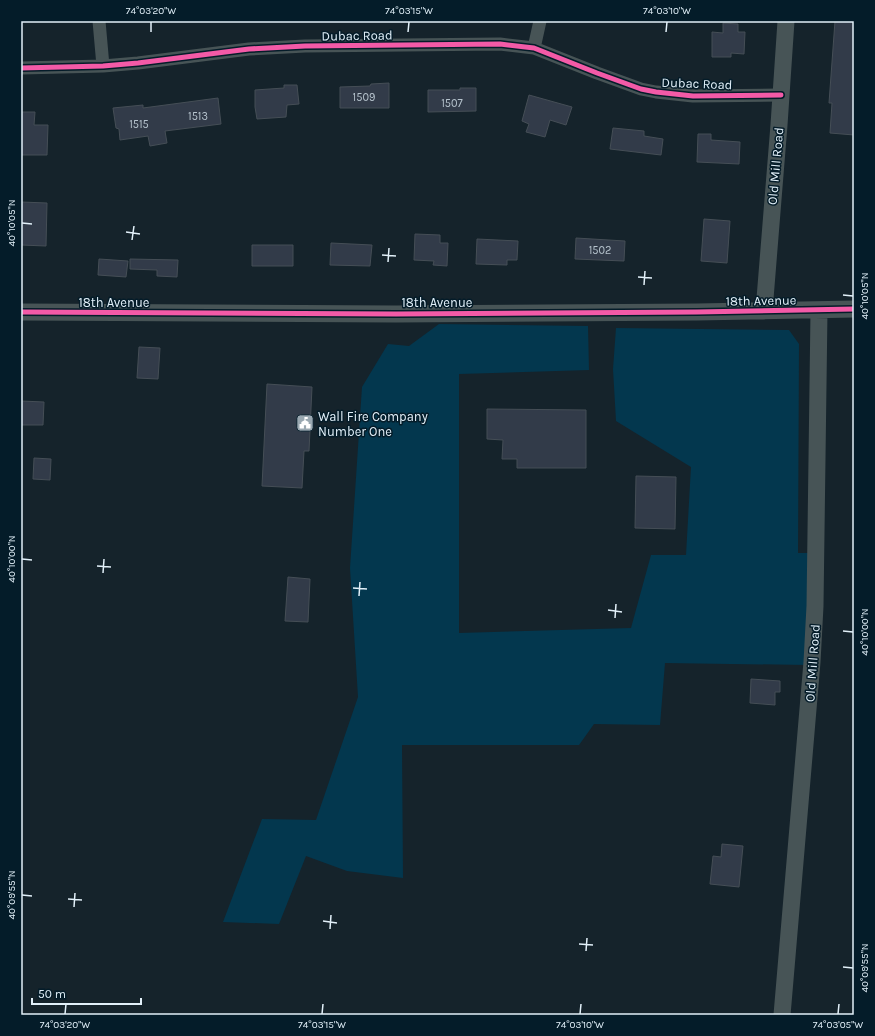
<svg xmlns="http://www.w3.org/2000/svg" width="875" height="1036" viewBox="0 0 875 1036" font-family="Karla,sans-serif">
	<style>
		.green { fill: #03374e }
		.building { fill: #323b49; stroke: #454e56 }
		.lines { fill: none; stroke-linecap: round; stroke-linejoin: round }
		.minor { stroke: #475456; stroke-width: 13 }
		.tertiary { stroke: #475456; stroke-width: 17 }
		.cycleway-casing { stroke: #041c29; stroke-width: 8 }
		.cycleway { stroke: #f35aa7; stroke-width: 5 }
		.ticks { fill: none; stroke: #e2f0f9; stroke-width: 1.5 }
		.labels { text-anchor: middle; stroke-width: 3; stroke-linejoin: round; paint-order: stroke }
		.number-label { font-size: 11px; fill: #b6c3cd }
		.street-label { font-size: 13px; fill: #e2f0f9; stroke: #041c29 }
		.poi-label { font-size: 13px; fill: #e2f0f9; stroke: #041c29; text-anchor: start }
		.neatline { fill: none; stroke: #e2f0f9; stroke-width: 1.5 }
		.ticks-label { font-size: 10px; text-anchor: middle; fill: #e2f0f9 }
	</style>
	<rect width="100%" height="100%" fill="#15232b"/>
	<path class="green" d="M 439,324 L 588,326 L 589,370 L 459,374 L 459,633 L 631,628 L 651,555 L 686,555 L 691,467 L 616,421 L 613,369 L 616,328 L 789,330 L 799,344 L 798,553 L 811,553 L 808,665 L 665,663 L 660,725 L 594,724 L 579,745 L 402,745 L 403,878 L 347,871 L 306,856 L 279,924 L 223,922 L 262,819 L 316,820 L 358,697 L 350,568 L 362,387 L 388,344 L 409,346 Z"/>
	<path class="building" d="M 835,21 L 854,21 L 854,135 L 830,133 L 832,103 L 829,103 Z
		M 723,23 L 738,24 L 738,32 L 745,32 L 744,54 L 731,53 L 731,57 L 712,57 L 712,32 L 723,33 Z
		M 389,83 L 389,108 L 340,108 L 340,87 L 370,86 L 371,84 Z
		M 284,85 L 297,85 L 299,104 L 287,105 L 286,117 L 257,119 L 255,107 L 255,90 L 284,88 Z
		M 460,88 L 476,88 L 476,111 L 428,112 L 428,90 L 460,90 Z
		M 529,95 L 572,107 L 566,125 L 550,120 L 545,137 L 526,132 L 529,124 L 522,121 Z
		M 218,98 L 221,124 L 165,131 L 167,143 L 150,146 L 148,136 L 120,140 L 119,129 L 116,128 L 113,108 L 143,105 L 143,108 Z
		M 21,112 L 35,112 L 34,125 L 48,125 L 47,155 L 21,155 Z
		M 613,128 L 644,131 L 644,136 L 663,139 L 661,155 L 610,149 Z
		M 698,134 L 711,134 L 711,140 L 740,142 L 739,164 L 697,162 Z
		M 21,202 L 47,203 L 46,246 L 21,245 Z
		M 704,219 L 730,221 L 727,263 L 701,261 Z
		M 415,234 L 440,235 L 440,243 L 448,243 L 447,266 L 433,265 L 434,261 L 414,260 Z
		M 576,238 L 625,241 L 624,261 L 575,259 Z
		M 477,239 L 518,241 L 517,260 L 507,260 L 507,265 L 476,264 Z
		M 331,243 L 372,245 L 370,266 L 330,265 Z
		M 252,245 L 293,245 L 293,266 L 252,266 Z
		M 99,259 L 128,261 L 126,277 L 98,275 Z
		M 130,259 L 178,260 L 177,277 L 157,276 L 157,270 L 130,269 Z
		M 139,347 L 160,348 L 158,379 L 137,378 Z
		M 267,384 L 312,387 L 309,451 L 304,451 L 302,488 L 262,486 Z
		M 21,401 L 44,402 L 43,425 L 21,425 Z
		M 487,409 L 586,410 L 586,468 L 517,468 L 517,459 L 502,459 L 503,440 L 487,439 Z
		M 34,458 L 51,459 L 50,480 L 33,479 Z
		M 636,476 L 676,477 L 675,529 L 635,528 Z
		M 288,577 L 310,579 L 308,622 L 285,621 Z
		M 751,679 L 780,681 L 780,692 L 775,692 L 775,705 L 750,703 Z
		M 722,844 L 743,846 L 739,887 L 710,884 L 713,856 L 721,857 Z"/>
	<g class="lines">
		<path class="minor" d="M 99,21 L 103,66
			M 534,48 L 540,21
			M 21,68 L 103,66 L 138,63 L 249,49 L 305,46 L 500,44 L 534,48 L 597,73 L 641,89 L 656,92 L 693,96 L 781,95"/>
		<path class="tertiary" d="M 764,311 L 779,125 L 786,21
			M 21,312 L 396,314 L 697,312 L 854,309
			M 782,1015 L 812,662 L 815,606 L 819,311"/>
		<defs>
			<path id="cycleway" d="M 21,68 L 103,66 L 138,63 L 249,49 L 305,46 L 500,44 L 534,48 L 597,73 L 641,89 L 656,92 L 693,96 L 781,95
				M 21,312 L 396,314 L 697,312 L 854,309"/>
		</defs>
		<use href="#cycleway" class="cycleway-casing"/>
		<use href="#cycleway" class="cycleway"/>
	</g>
	<path class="ticks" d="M 151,32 L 151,22M 408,32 L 409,22M 666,32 L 667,22M 22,223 L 32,224M 126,232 L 140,234M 132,240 L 134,226M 382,255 L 396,256M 388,262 L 389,248M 638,277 L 652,278M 644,285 L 645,271M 843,295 L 853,296M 22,559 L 32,560M 97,566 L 111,567M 103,573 L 104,559M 353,588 L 367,589M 359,596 L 360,582M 608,610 L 622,612M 615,618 L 616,604M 843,631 L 853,632M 22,895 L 32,896M 68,899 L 82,900M 74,907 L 75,893M 323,921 L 337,923M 330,929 L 331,915M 579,944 L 593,945M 586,951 L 587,938M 843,967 L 853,968M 65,1014 L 66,1004M 322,1014 L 323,1004M 580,1014 L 581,1004M 838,1014 L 839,1004"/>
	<defs>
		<symbol id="civic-square" viewBox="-11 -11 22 22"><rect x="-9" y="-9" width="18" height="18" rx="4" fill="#9aa8b1" stroke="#041c29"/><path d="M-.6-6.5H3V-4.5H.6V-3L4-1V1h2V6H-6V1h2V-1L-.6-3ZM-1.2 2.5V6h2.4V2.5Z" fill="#fff"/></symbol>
	</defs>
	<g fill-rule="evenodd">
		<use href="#civic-square" x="295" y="413" width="20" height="20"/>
	</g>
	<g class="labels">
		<g class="number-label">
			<text x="364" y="101">1509</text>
			<text x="452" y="107">1507</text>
			<text x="198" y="120">1513</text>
			<text x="139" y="128">1515</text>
			<text x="600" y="254">1502</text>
		</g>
		<g class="street-label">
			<text transform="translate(357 35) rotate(-1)" y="5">Dubac Road</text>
			<text transform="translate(697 83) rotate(2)" y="5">Dubac Road</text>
			<text transform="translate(775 166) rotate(-85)" y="5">Old Mill Road</text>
			<text transform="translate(761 300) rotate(-1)" y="5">18th Avenue</text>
			<text x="114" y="307">18th Avenue</text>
			<text x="437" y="307">18th Avenue</text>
			<text transform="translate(812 663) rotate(-86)" y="5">Old Mill Road</text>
		</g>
		<g class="poi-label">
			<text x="318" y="421">Wall Fire Company<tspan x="318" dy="15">Number One</tspan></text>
		</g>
	</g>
	<rect width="875" height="1036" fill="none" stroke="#041c29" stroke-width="44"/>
	<path d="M32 998v6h109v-6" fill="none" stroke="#e2f0f9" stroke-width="2"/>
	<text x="38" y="998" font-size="12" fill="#e2f0f9" stroke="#041c29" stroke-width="3" paint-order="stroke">50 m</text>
	<rect x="22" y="22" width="831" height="992" class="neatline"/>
	<g class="ticks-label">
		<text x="151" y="14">74°03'20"W</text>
		<text x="409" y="14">74°03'15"W</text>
		<text x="667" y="14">74°03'10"W</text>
		<text transform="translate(11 223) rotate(-90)" y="4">40°10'05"N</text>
		<text transform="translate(864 296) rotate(-90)" y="4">40°10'05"N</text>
		<text transform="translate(11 559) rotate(-90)" y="4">40°10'00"N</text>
		<text transform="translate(864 632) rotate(-90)" y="4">40°10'00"N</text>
		<text transform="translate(11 895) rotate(-90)" y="4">40°09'55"N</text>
		<text transform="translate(864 968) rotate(-90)" y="4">40°09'55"N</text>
		<text x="65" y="1028">74°03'20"W</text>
		<text x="322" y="1028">74°03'15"W</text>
		<text x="580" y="1028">74°03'10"W</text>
		<text x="838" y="1028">74°03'05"W</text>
	</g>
</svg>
